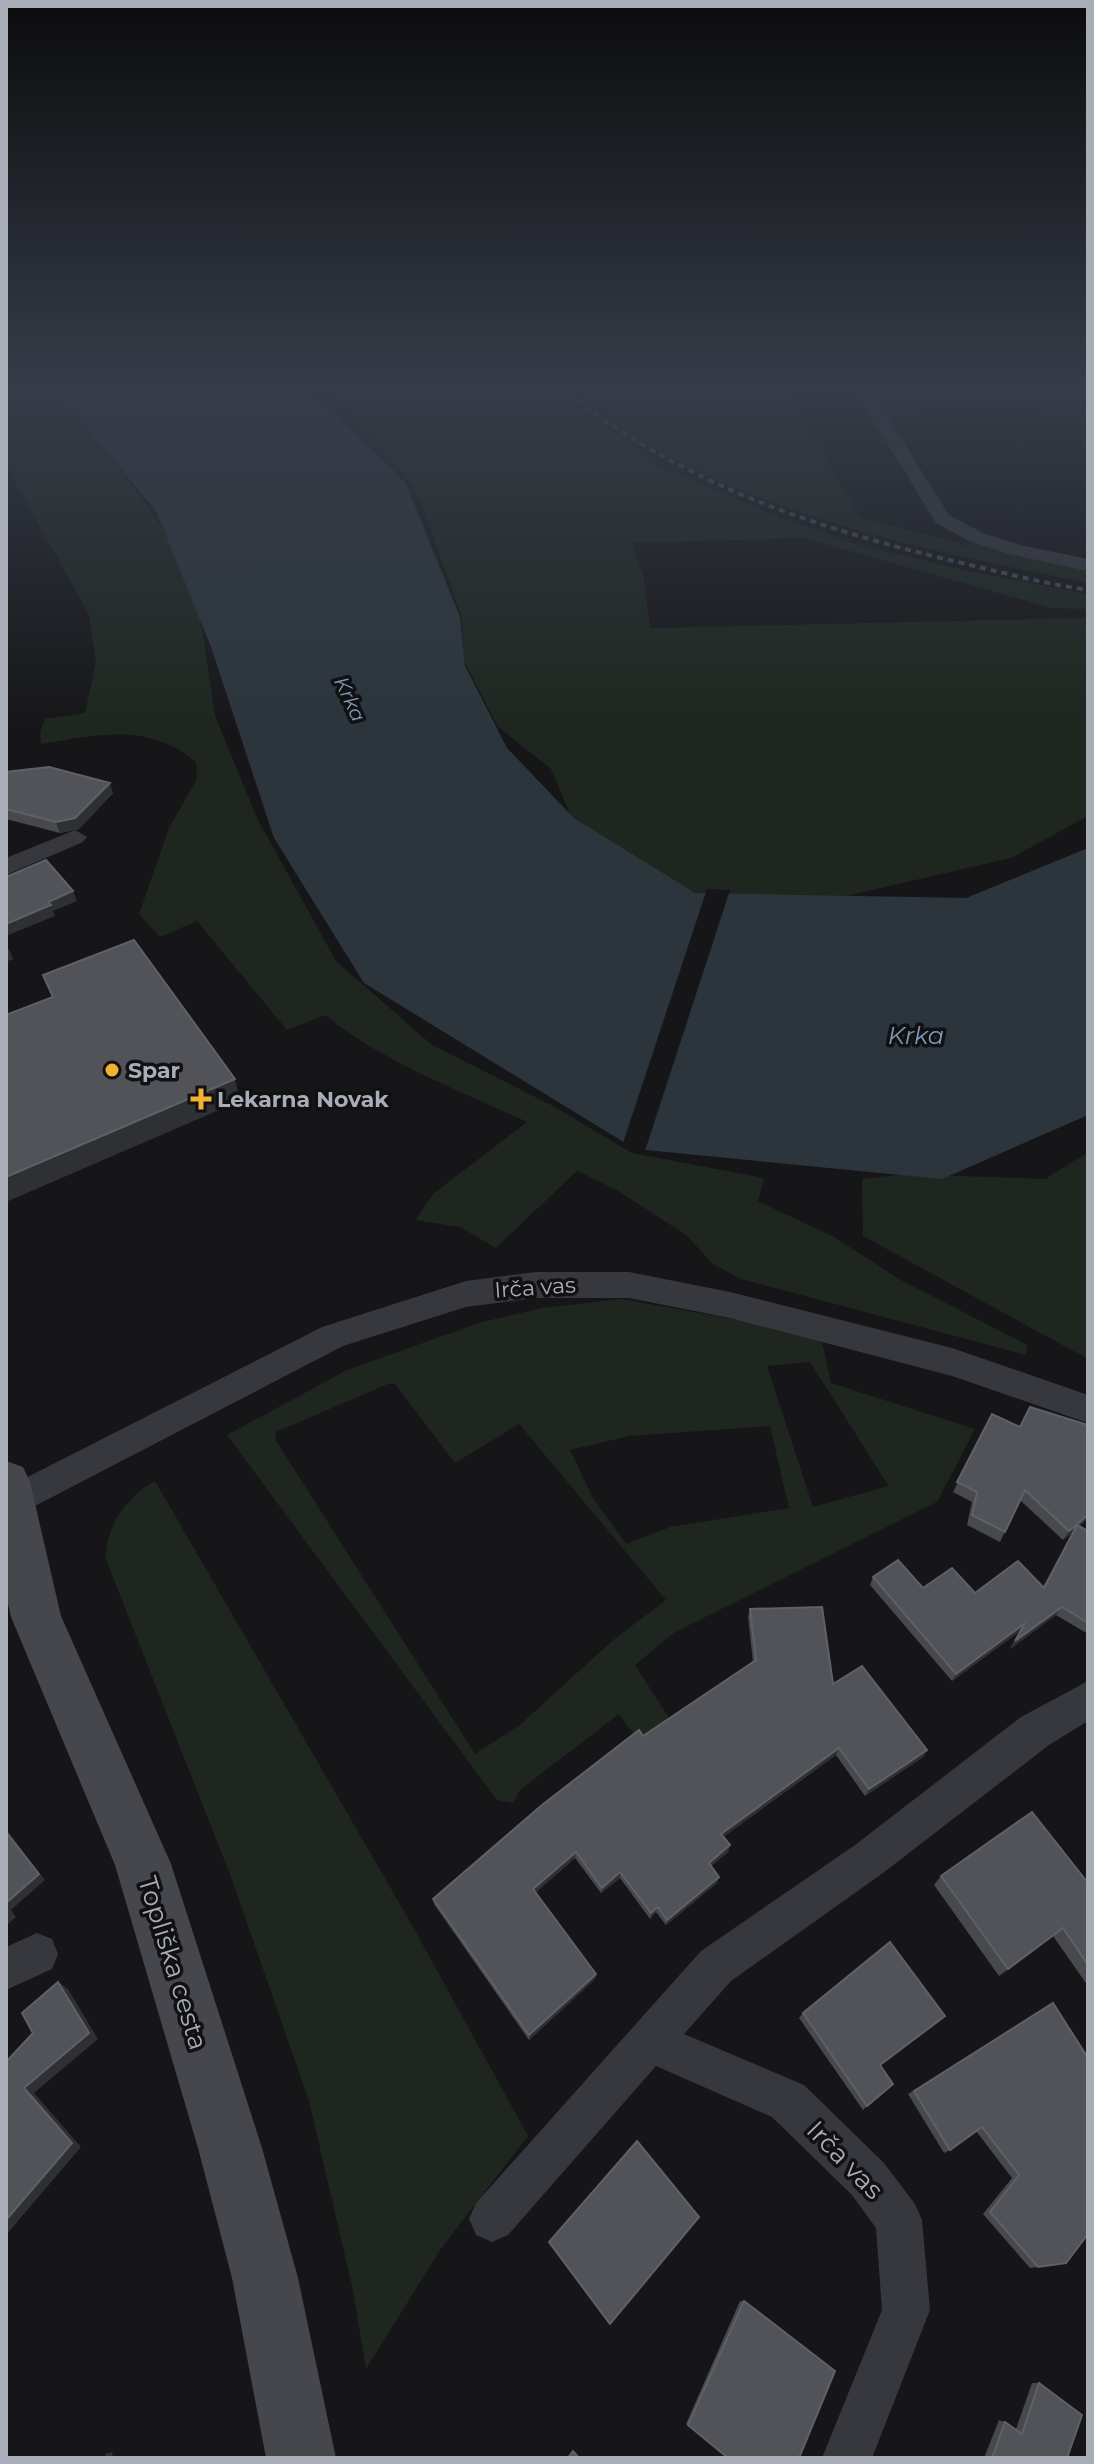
<svg xmlns="http://www.w3.org/2000/svg" width="1094" height="2464" viewBox="0 0 1094 2464" font-family="Montserrat,sans-serif">
	<style>
		.green { fill: #1e261f; fill-rule: evenodd }
		.water { fill: #2c353c }
		.pier { fill: #161618 }
		.lines { fill: none; stroke-linecap: round; stroke-linejoin: round }
		.minor { fill: #37383d; fill-rule: evenodd }
		.secondary { fill: #45474d; fill-rule: evenodd }
		.rail { stroke: #4a4c52; stroke-width: 4; stroke-dasharray: 6 5; stroke-linecap: butt }
		.wall { fill: #47494d }
		.shaded-wall { fill: #2f3033 }
		.building { fill: #525359; stroke: #5f6168; stroke-width: 2 }
		.poi-dot { fill: #f2b134; stroke: #111113; stroke-width: 3 }
		.labels { text-anchor: middle; stroke-width: 7; stroke-linejoin: round; paint-order: stroke }
		.far-water-label { font-size: 20px; font-style: italic; fill: #7f9bb3; stroke: #111113 }
		.poi-label { font-size: 22px; font-weight: bold; fill: #a8adb8; stroke: #111113; text-anchor: start }
		.street-label { font-size: 22px; fill: #a8adb8; stroke: #111113 }
		.water-label { font-size: 24px; font-style: italic; fill: #7f9bb3; stroke: #111113 }
		.near-street-label { font-size: 26px; fill: #a8adb8; stroke: #111113 }
	</style>
	<rect width="100%" height="100%" fill="#161618"/>
	<path class="green" d="M 6,387 L 48,387 L 65,399 L 94,432 L 194,573 L 215,716 L 258,820 L 336,961 L 432,1045 L 553,1106 L 632,1153 L 764,1178 L 758,1201 L 834,1237 L 899,1279 L 1027,1345 L 1026,1355 L 741,1279 L 713,1264 L 686,1235 L 617,1190 L 577,1171 L 496,1248 L 460,1227 L 415,1220 L 434,1193 L 527,1122 C 459,1090 384,1063 325,1015 L 287,1030 L 197,921 L 160,937 L 139,914 L 169,828 L 197,779 L 196,762 C 148,722 98,735 41,744 L 40,732 L 45,719 L 85,713 L 96,662 L 89,615 L 6,465 Z
		M 320,387 L 553,387 L 659,466 L 778,517 L 856,544 L 962,570 L 1088,594 L 1088,816 L 1011,858 L 846,896 L 700,895 L 633,862 L 570,814 L 551,769 L 498,727 L 464,660 L 462,618 L 425,513 L 411,484 L 356,416 ZM 804,538 L 1052,608 L 1085,609 L 1086,618 L 650,628 L 643,574 L 632,543 Z
		M 572,387 L 584,387 L 590,393 L 654,387 L 784,387 L 860,517 L 968,546 L 975,542 L 1088,568 L 1088,583 C 917,548 705,509 572,387 Z
		M 910,387 L 1088,387 L 1088,422 L 1054,424 L 1032,404 L 887,417 L 871,392 Z
		M 1088,1152 L 1088,1359 L 863,1236 L 862,1179 L 906,1174 L 1045,1179 Z
		M 621,1299 L 762,1324 L 822,1342 L 831,1383 L 975,1429 L 937,1502 L 675,1632 L 635,1665 L 707,1777 L 683,1803 L 619,1714 L 520,1790 L 513,1803 L 497,1800 L 227,1435 L 347,1370 L 482,1322 L 542,1308 ZM 810,1362 L 888,1485 L 888,1486 L 813,1507 L 767,1366 ZM 388,1384 L 395,1384 L 455,1463 L 519,1424 L 666,1600 L 612,1641 L 521,1724 L 475,1754 L 275,1439 L 276,1432 ZM 770,1426 L 789,1508 L 670,1527 L 626,1544 L 593,1498 L 570,1450 L 629,1436 Z
		M 155,1481 L 412,1925 L 528,2136 L 440,2250 L 366,2369 L 352,2286 L 309,2101 L 231,1877 L 105,1557 C 109,1522 125,1498 155,1481 Z"/>
	<path class="water" d="M 41,387 L 294,387 L 334,412 L 406,484 L 460,617 L 465,666 L 507,748 L 574,818 L 695,893 L 966,898 L 1088,848 L 1088,1115 L 942,1179 L 635,1149 L 364,983 L 274,838 L 211,647 L 156,511 L 74,412 Z"/>
	<path class="pier" d="M 707,889 L 730,890 L 644,1154 L 634,1153 L 622,1146 Z"/>
	<g class="lines">
		<path class="minor" d="M 853,387 L 869,387 L 949,515 L 983,533 L 1020,545 L 1088,559 L 1088,571 L 1009,554 L 969,541 L 936,523 Z
			M 75,830 L 87,837 L 83,842 L 6,875 L 6,858 Z
			M 536,1272 L 629,1272 L 730,1292 L 952,1348 L 1088,1395 L 1088,1423 L 952,1376 L 730,1318 L 629,1298 L 536,1298 L 466,1307 L 343,1346 L 6,1521 L 6,1488 L 322,1327 L 466,1281 Z
			M 1088,1681 L 1088,1721 L 1049,1745 L 883,1873 L 731,1981 L 684,2034 L 804,2085 L 884,2163 L 915,2204 L 922,2220 L 930,2310 L 872,2458 L 822,2458 L 882,2310 L 876,2228 L 852,2195 L 772,2117 L 656,2066 L 508,2235 L 492,2242 L 476,2235 L 469,2219 L 476,2203 L 701,1951 L 855,1845 L 1021,1717 Z
			M 37,1933 L 52,1939 L 58,1954 L 52,1969 L 6,1990 L 6,1947 Z"/>
		<path class="secondary" d="M 6,1461 L 23,1467 L 30,1482 L 61,1616 L 171,1864 L 262,2148 L 298,2278 L 336,2458 L 266,2458 L 232,2278 L 198,2148 L 115,1865 L 11,1617 L 6,1595 Z"/>
		<path class="rail" d="M 559,387 C 677,480 801,524 945,559 C 993,570 1040,583 1088,590"/>
	</g>
	<path class="wall" d="M 6,772 L 113,793 L 79,829 L 60,833 L 6,819 Z
		M 992,1414 L 1080,1526 L 1088,1531 L 1088,1634 L 1056,1615 L 1010,1649 L 1020,1631 L 952,1681 L 870,1585 L 873,1577 L 923,1588 L 975,1593 L 1043,1587 L 1073,1532 L 1063,1540 L 1020,1500 L 1000,1542 L 967,1525 L 972,1502 L 953,1492 Z
		M 750,1609 L 833,1684 L 927,1750 L 923,1757 L 865,1796 L 836,1755 L 723,1837 L 730,1845 L 728,1852 L 711,1866 L 719,1877 L 717,1883 L 666,1925 L 656,1912 L 650,1919 L 620,1878 L 601,1893 L 575,1858 L 535,1893 L 596,1974 L 595,1979 L 529,2040 L 434,1904 L 433,1899 L 643,1736 L 753,1662 L 748,1617 Z
		M 941,1876 L 1088,1883 L 1088,1986 L 1053,1936 L 999,1976 L 934,1885 Z
		M 1053,2003 L 1066,2263 L 1030,2268 L 983,2214 L 1012,2178 L 976,2131 L 950,2150 L 944,2153 L 908,2094 Z
		M 803,2013 L 880,2065 L 867,2106 L 863,2110 L 799,2018 Z
		M 549,2242 L 610,2324 L 609,2324 Z
		M 740,2301 L 744,2301 L 728,2458 L 686,2424 Z
		M 1032,2383 L 1039,2383 L 1067,2458 L 984,2458 L 999,2420 L 1005,2422 L 1016,2429 Z"/>
	<path class="shaded-wall" d="M 110,783 L 113,793 L 79,829 L 60,833 L 56,822 Z
		M 73,891 L 77,901 L 53,911 L 55,916 L 6,936 L 6,924 L 48,902 Z
		M 9,949 L 13,959 L 6,962 L 6,950 Z
		M 235,1079 L 240,1101 L 6,1202 L 6,1177 Z
		M 1088,1515 L 1088,1519 L 1074,1531 L 1077,1525 L 1073,1532 L 1063,1540 L 1069,1531 Z
		M 1062,1607 L 1056,1615 L 1010,1649 L 1015,1641 Z
		M 1025,1623 L 1020,1631 L 952,1681 L 956,1674 Z
		M 839,1748 L 836,1755 L 719,1840 L 721,1834 Z
		M 927,1750 L 923,1757 L 865,1796 L 869,1789 Z
		M 6,1829 L 45,1880 L 11,1910 L 16,1917 L 6,1926 Z
		M 730,1845 L 728,1852 L 706,1869 L 709,1863 Z
		M 576,1852 L 575,1858 L 533,1895 L 533,1889 Z
		M 620,1872 L 620,1878 L 601,1893 L 602,1888 Z
		M 719,1877 L 717,1883 L 666,1925 L 667,1920 Z
		M 658,1907 L 656,1912 L 650,1919 L 651,1913 Z
		M 596,1974 L 595,1979 L 529,2040 L 529,2035 Z
		M 58,1982 L 68,1989 L 98,2039 L 34,2093 L 81,2147 L 6,2235 L 6,2220 L 24,2088 Z
		M 112,2452 L 113,2458 L 106,2458 L 105,2454 Z"/>
	<path class="building" d="M 49,767 L 110,783 L 75,818 L 56,822 L 6,809 L 6,772 Z
		M 46,860 L 73,891 L 48,902 L 51,905 L 6,924 L 6,877 Z
		M 134,940 L 235,1079 L 6,1177 L 6,1015 L 53,997 L 43,975 Z
		M 1030,1407 L 1088,1425 L 1088,1515 L 1069,1531 L 1025,1490 L 1005,1532 L 972,1515 L 977,1492 L 957,1482 L 992,1414 L 1020,1427 Z
		M 1077,1525 L 1088,1531 L 1088,1623 L 1062,1607 L 1015,1641 L 1025,1623 L 956,1674 L 873,1577 L 898,1560 L 923,1588 L 952,1568 L 975,1593 L 1018,1561 L 1044,1588 Z
		M 822,1607 L 833,1684 L 862,1666 L 927,1750 L 869,1789 L 839,1748 L 721,1834 L 730,1845 L 709,1863 L 719,1877 L 667,1920 L 658,1907 L 651,1913 L 620,1872 L 602,1888 L 576,1852 L 533,1889 L 596,1974 L 529,2035 L 433,1899 L 542,1805 L 639,1730 L 643,1736 L 756,1660 L 750,1609 Z
		M 1032,1812 L 1088,1883 L 1088,1965 L 1063,1928 L 1008,1969 L 941,1876 Z
		M 6,1832 L 39,1874 L 6,1903 Z
		M 890,1942 L 945,2016 L 880,2065 L 893,2084 L 867,2106 L 803,2013 Z
		M 58,1982 L 89,2033 L 24,2088 L 72,2143 L 6,2220 L 6,2062 L 33,2033 L 22,2013 Z
		M 1053,2003 L 1088,2058 L 1088,2234 L 1066,2263 L 1038,2267 L 990,2212 L 1019,2175 L 982,2127 L 950,2150 L 914,2091 Z
		M 637,2141 L 699,2217 L 610,2324 L 549,2242 Z
		M 744,2301 L 835,2371 L 799,2458 L 728,2458 L 688,2425 Z
		M 1039,2383 L 1082,2415 L 1067,2458 L 992,2458 L 1005,2422 L 1022,2434 Z
		M 573,2451 L 579,2458 L 568,2458 Z"/>
	<linearGradient id="sky" x2="0" y2="1"><stop stop-color="#0c0c0d"/><stop offset="0.53" stop-color="#363c48"/><stop offset="1" stop-color="#363c48" stop-opacity="0"/></linearGradient>
	<rect width="1094" height="732" fill="url(#sky)"/>
	<g class="poi-dot">
		<circle cx="112" cy="1070" r="8"/>
		<path d="M197 1087h8v8h8v8h-8v8h-8v-8h-8v-8h8z"/>
	</g>
	<g class="labels">
		<g class="far-water-label">
			<text transform="translate(350 699) rotate(65)" y="7">Krka</text>
		</g>
		<g class="poi-label">
			<text x="128" y="1078">Spar</text>
			<text x="217" y="1107">Lekarna Novak</text>
		</g>
		<g class="street-label">
			<text transform="translate(535 1287) rotate(-4)" y="8">Irča vas</text>
		</g>
		<g class="water-label">
			<text x="916" y="1044">Krka</text>
		</g>
		<g class="near-street-label">
			<text transform="translate(173 1963) rotate(73)" y="9">Topliška cesta</text>
			<text transform="translate(845 2160) rotate(46)" y="9">Irča vas</text>
		</g>
	</g>
	<rect width="1094" height="2464" fill="none" stroke="#a8adb8" stroke-width="16"/>
</svg>
